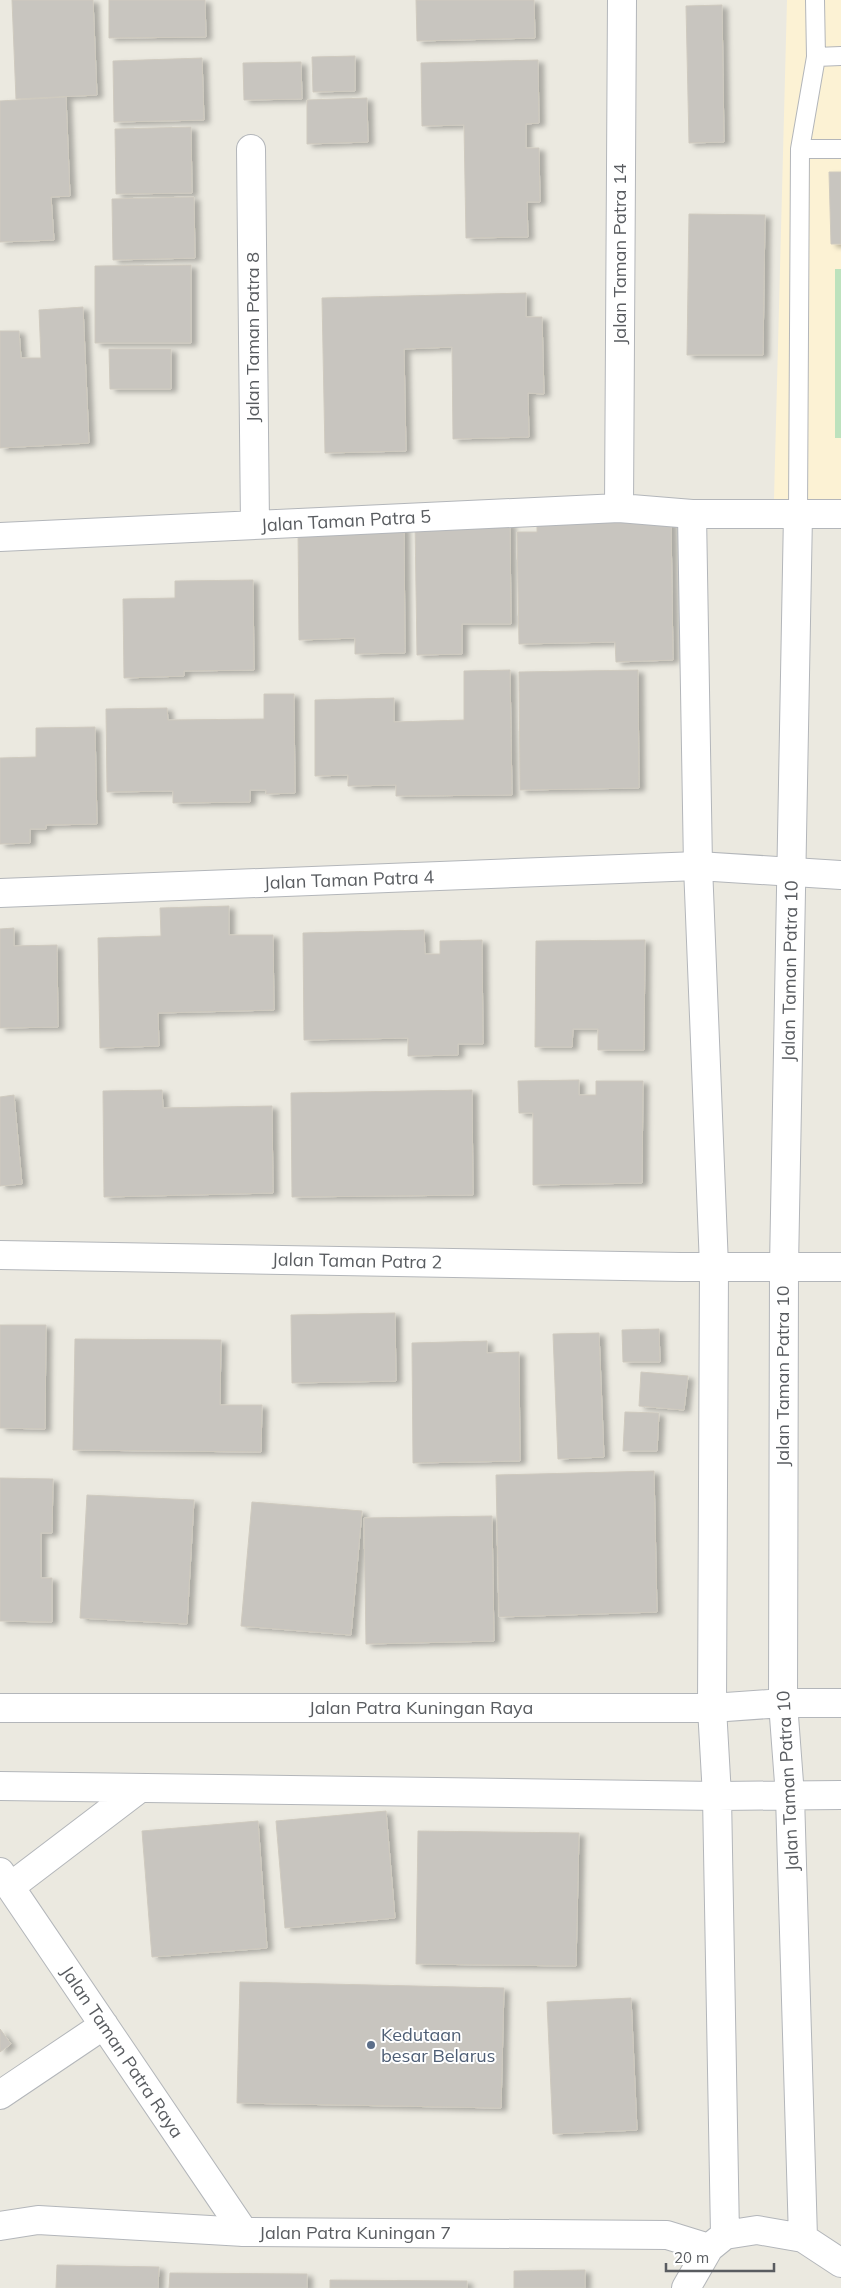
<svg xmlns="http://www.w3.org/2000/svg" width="841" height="2288" viewBox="0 0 841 2288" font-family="Mulish,sans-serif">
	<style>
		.commercial { fill: #fcf2d4 }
		.green { fill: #bde2bd }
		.building { fill: #c8c5bf; stroke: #cfcabf; filter: url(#shadow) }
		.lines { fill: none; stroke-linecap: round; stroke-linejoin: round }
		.service-casing { stroke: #b3b6ba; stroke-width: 20 }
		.minor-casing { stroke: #b3b6ba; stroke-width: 30 }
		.tertiary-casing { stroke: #b3b6ba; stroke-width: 30 }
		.service { stroke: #fff; stroke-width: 18 }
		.minor { stroke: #fff; stroke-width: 28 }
		.tertiary { stroke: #fff; stroke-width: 28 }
		.service-dot { fill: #5c6f8a; stroke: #fff; stroke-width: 2 }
		.labels { text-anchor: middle; stroke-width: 4; stroke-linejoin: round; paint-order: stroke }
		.street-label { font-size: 18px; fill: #595c60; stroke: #fff }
		.service-label { font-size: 18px; fill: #4e5e75; stroke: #fff; text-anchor: start }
	</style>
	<defs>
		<filter id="shadow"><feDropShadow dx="5.5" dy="3" stdDeviation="2.5" flood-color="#0004"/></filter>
	</defs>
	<rect width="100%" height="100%" fill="#ebe9e0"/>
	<path class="commercial" d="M 787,0 L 841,0 L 841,499 L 774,499 Z"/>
	<path class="green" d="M 835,269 L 841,269 L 841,438 L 835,438 Z"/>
	<path class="building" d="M 12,0 L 93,0 L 97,95 L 16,99 Z
		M 109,0 L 205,0 L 206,37 L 109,38 Z
		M 416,0 L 534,0 L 535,38 L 417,41 Z
		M 722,5 L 724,142 L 689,143 L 686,6 Z
		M 355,56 L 355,91 L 313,92 L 312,57 Z
		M 202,58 L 204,120 L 114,122 L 113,61 Z
		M 538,60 L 539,123 L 526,124 L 526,148 L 539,148 L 540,202 L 527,202 L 528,237 L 466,238 L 464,125 L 422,126 L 421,63 Z
		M 301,62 L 302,99 L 244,100 L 243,63 Z
		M 66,97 L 70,196 L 51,197 L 54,240 L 0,242 L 0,101 Z
		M 367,98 L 368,142 L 307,144 L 307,100 Z
		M 191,127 L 192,193 L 116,194 L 115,129 Z
		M 829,172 L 841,172 L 841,244 L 831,244 Z
		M 194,197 L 195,258 L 113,260 L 112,199 Z
		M 689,214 L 765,215 L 763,355 L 687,355 Z
		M 191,265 L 191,343 L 95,343 L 95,266 Z
		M 526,293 L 526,317 L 542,317 L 544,394 L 528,393 L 529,437 L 453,439 L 452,347 L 404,349 L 406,451 L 325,453 L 322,298 Z
		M 83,307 L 89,443 L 0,448 L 0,331 L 19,331 L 21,358 L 41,358 L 39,310 Z
		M 109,349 L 171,349 L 171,389 L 110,389 Z
		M 537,514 L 671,521 L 673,660 L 616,662 L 615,642 L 519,644 L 517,532 L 537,532 Z
		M 510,522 L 511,624 L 462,624 L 462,654 L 417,655 L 415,525 Z
		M 404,526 L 405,653 L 355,654 L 355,638 L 299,640 L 298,528 Z
		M 253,580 L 254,670 L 184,671 L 184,676 L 124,678 L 123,599 L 175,598 L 175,581 Z
		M 510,670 L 512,795 L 396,796 L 396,785 L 348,786 L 348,775 L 315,776 L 315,700 L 394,698 L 394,722 L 464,720 L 464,671 Z
		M 638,670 L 639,788 L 520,790 L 519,672 Z
		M 264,694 L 294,694 L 295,793 L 266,794 L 266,790 L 250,790 L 250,802 L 173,803 L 173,791 L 107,792 L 106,709 L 167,708 L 168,720 L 264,719 Z
		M 95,727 L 97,824 L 46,825 L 46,829 L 30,829 L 30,843 L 0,844 L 0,758 L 36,757 L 36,728 Z
		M 229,906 L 229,935 L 273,935 L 274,1010 L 158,1013 L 159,1046 L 100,1048 L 98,938 L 161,936 L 160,908 Z
		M 14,928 L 14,946 L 57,945 L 58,1027 L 0,1028 L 0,929 Z
		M 424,930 L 425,954 L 440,954 L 440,941 L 482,940 L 483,1044 L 458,1044 L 458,1055 L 408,1056 L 408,1038 L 304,1040 L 303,933 Z
		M 645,940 L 644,1050 L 598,1050 L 598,1029 L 573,1029 L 572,1047 L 535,1047 L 536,941 Z
		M 579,1080 L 579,1095 L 596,1095 L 596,1081 L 643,1081 L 642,1183 L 533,1185 L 533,1113 L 519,1113 L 518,1081 Z
		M 162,1090 L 163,1108 L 272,1106 L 273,1193 L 104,1197 L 103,1091 Z
		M 472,1090 L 473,1195 L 292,1197 L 291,1093 Z
		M 14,1095 L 22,1184 L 0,1186 L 0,1097 Z
		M 395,1313 L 396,1381 L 292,1383 L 291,1315 Z
		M 0,1325 L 46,1325 L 45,1429 L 0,1428 Z
		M 659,1329 L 660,1362 L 623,1362 L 622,1330 Z
		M 599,1333 L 604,1457 L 558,1459 L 553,1334 Z
		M 75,1339 L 221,1340 L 220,1405 L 262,1405 L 261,1452 L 73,1450 Z
		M 487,1341 L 487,1353 L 519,1352 L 520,1461 L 413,1463 L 412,1343 Z
		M 641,1372 L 688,1376 L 684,1410 L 639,1406 Z
		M 625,1412 L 659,1413 L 657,1451 L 623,1451 Z
		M 654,1471 L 657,1612 L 499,1617 L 496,1475 Z
		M 0,1478 L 53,1479 L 52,1533 L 41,1533 L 41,1578 L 52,1578 L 52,1622 L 0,1621 Z
		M 87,1495 L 194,1500 L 187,1624 L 80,1618 Z
		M 252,1502 L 362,1511 L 351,1635 L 241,1626 Z
		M 492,1516 L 494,1641 L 366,1644 L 364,1518 Z
		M 386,1811 L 395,1918 L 285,1928 L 276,1821 Z
		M 258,1821 L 267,1948 L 152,1957 L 142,1831 Z
		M 418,1831 L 579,1833 L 576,1966 L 416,1964 Z
		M 240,1982 L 504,1988 L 501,2108 L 237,2103 Z
		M 631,1998 L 637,2130 L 553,2134 L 547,2002 Z
		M 0,2029 L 11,2044 L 0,2052 Z
		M 57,2265 L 159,2267 L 158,2288 L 56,2288 Z
		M 585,2270 L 585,2288 L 514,2288 L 514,2271 Z
		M 170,2273 L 307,2274 L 307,2288 L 169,2288 Z
		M 330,2280 L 467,2281 L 467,2288 L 330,2288 Z"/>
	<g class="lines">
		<defs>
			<path id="service" d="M 816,57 L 841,56
				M 800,149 L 841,149
				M 798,514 L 800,149 L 816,57 L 815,0"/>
			<path id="minor" d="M 251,149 L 255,525
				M 619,508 L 622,0
				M 0,537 L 619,508 L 692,514
				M 0,893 L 698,866 L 841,875
				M 0,1255 L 681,1267 L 841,1267
				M 0,1708 L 712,1708
				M 0,1786 L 717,1796
				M 0,1872 L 244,2232
				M 10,1887 L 140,1788
				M 0,2095 L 104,2025"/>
			<path id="tertiary" d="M 798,514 L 784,1267 L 783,1703 L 790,1796 L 803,2238
				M 712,1708 L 783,1703 L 841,1703
				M 717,1796 L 841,1795
				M 0,2226 L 38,2220 L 244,2232 L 667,2235 L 709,2248
				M 725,2235 L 717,1796 L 712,1708 L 714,1266 L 698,866 L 692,514 L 841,514
				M 686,2288 L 709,2248 L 725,2235 L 757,2230 L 803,2238 L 841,2263"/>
		</defs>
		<use href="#service" class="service-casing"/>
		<use href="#minor" class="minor-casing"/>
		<use href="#tertiary" class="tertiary-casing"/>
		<use href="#service" class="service"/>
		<use href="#minor" class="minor"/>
		<use href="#tertiary" class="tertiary"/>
	</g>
	<circle class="service-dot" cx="371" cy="2045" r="5"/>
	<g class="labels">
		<g class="street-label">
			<text transform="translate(620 254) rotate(-90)" y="6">Jalan Taman Patra 14</text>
			<text transform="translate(253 337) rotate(-90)" y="6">Jalan Taman Patra 8</text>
			<text transform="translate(346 521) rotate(-3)" y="6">Jalan Taman Patra 5</text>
			<text transform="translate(349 880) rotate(-2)" y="6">Jalan Taman Patra 4</text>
			<text transform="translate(790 971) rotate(-89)" y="6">Jalan Taman Patra 10</text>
			<text transform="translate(357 1261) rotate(1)" y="6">Jalan Taman Patra 2</text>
			<text transform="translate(783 1376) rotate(-90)" y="6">Jalan Taman Patra 10</text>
			<text x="421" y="1714">Jalan Patra Kuningan Raya</text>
			<text transform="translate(788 1781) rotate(-93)" y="6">Jalan Taman Patra 10</text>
			<text transform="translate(122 2052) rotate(56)" y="6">Jalan Taman Patra Raya</text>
			<text x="355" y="2239">Jalan Patra Kuningan 7</text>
		</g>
		<g class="service-label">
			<text x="381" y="2041">Kedutaan<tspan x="381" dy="21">besar Belarus</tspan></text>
		</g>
	</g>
	<path d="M666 2263v8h108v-8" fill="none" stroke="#595c60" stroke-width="2.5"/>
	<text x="674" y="2263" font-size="15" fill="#595c60" stroke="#ffffff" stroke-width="4" paint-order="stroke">20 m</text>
</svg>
